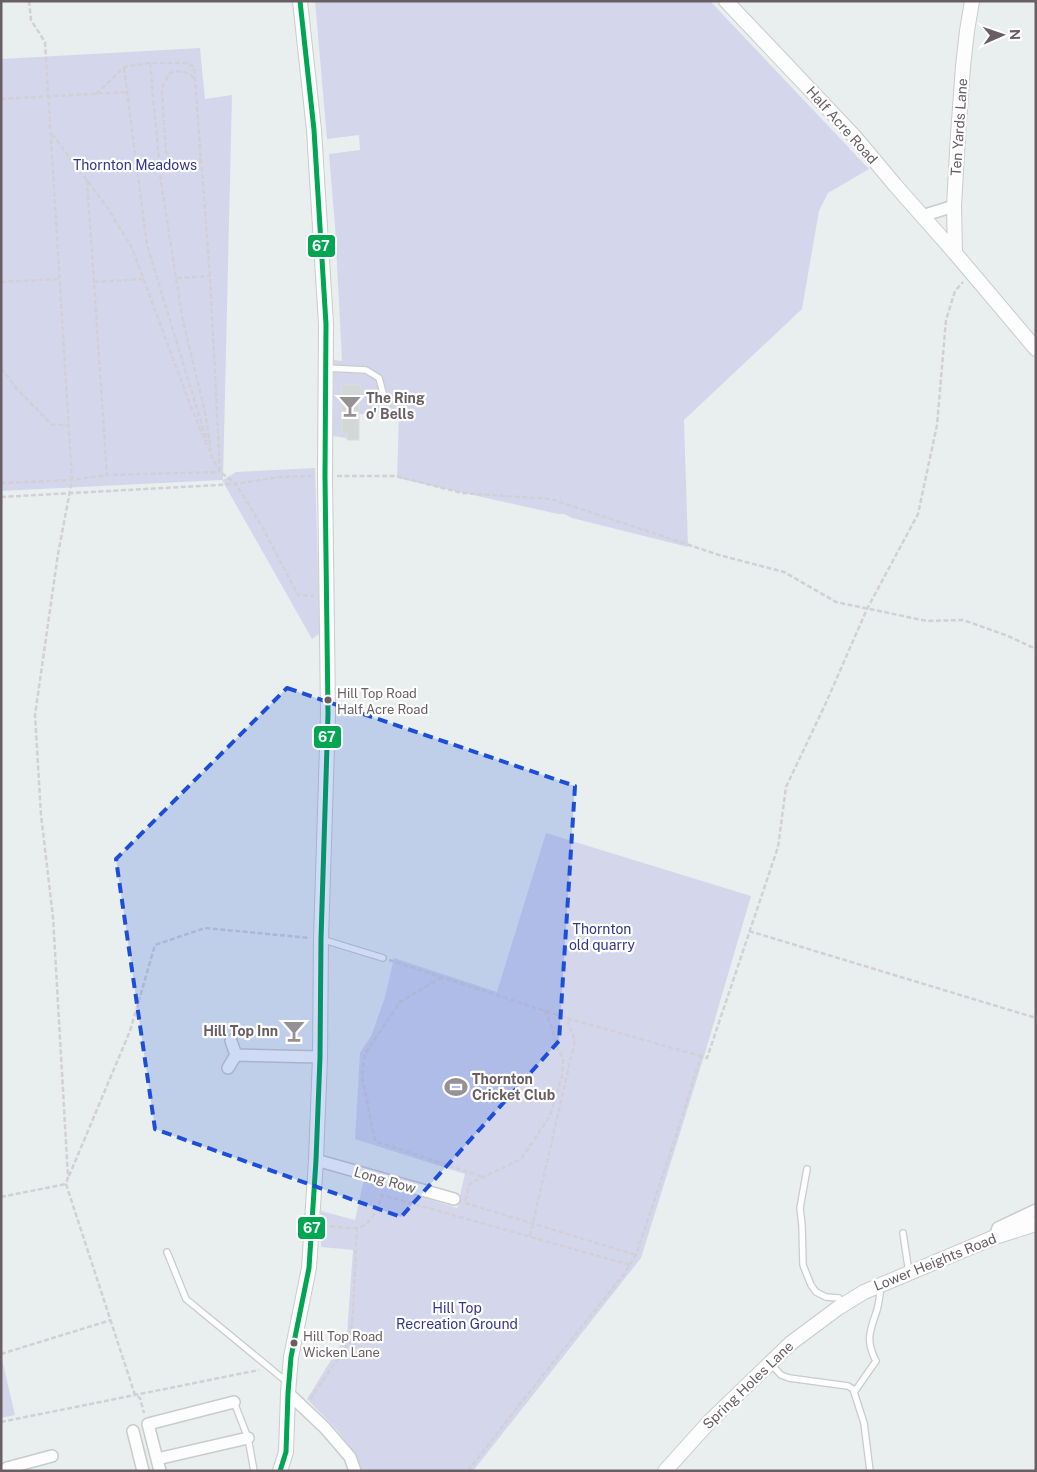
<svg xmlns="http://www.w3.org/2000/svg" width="1037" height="1472" viewBox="0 0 1037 1472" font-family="'Public Sans',sans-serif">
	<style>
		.green { fill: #d4d7eb }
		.building { fill: #d3d7d5; stroke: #d8dedc }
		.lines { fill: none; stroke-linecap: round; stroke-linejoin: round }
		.service-casing { stroke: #cacbcb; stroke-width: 8 }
		.minor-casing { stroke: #cacbcb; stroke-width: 14 }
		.tertiary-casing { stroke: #cacbcb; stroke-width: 16 }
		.path { stroke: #d2cfd6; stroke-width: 2.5; stroke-dasharray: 5 2.5; stroke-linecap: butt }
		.service { stroke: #fcfdfc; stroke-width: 5.5 }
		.minor { stroke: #fcfdfc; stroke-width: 11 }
		.tertiary { stroke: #fcfdfc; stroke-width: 14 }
		.bus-1-casing { stroke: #fff; stroke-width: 9 }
		.bus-1 { stroke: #00a651; stroke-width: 5 }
		.marked { fill: #1d4ed8; fill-opacity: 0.2; stroke: #1d4ed8; stroke-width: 4; stroke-dasharray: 10 6; stroke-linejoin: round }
		.bus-dot { fill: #685e63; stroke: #fff; stroke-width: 2 }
		.labels { text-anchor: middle; stroke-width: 4.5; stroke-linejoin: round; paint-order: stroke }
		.bus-label { font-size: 13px; fill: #685e63; stroke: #fff; text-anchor: start }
		.street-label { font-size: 14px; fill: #685e63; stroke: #fff }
		.park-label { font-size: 14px; fill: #353491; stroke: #fff }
		.poi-label { font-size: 14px; font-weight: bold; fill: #685e63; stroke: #fff; text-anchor: start }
		.line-badge { stroke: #fff; stroke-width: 2 }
		.badge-label { font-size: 14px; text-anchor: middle; font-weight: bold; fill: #fff }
	</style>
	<rect width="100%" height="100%" fill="#e9efee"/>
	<path class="green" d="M 315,1 L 710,1 L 869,169 L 828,193 L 819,211 L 802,309 L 684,420 L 688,547 L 572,518 L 564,514 L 558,514 L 397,478 L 399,414 L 359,414 L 359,440 L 333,436 L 334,360 L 342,361 L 335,226 L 329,154 L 360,150 L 359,135 L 327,139 Z
		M 200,48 L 205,99 L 232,95 L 223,480 L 236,472 L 315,468 L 320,633 L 312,639 L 222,480 L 1,491 L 1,59 Z
		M 546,833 L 751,896 L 705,1053 L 641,1258 L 473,1471 L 362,1471 L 354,1452 L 337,1430 L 307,1399 L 347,1334 L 353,1250 L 321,1247 L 321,1211 L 355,1220 L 364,1179 L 457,1208 L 465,1174 L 355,1139 L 360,1053 L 372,1034 L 385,997 L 394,958 L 497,992 Z
		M 1,1355 L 15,1415 L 1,1418 Z"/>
	<path class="building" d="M 342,385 L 361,385 L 361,398 L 359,398 L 359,440 L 347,440 L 347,433 L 342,433 Z"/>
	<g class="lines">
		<defs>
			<path id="service" d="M 326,368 L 366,370 L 379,378 L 383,393
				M 321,939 L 383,958
				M 807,1169 L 800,1208 L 802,1225 L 803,1265 L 811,1285 L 816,1292 L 826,1297 L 839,1298 L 844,1304
				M 903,1233 L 909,1273
				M 167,1252 L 186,1299 L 287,1382
				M 770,1363 L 781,1375 L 789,1378 L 848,1386 L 853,1389 L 864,1423 L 870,1471
				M 855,1391 L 876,1361 C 865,1340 870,1331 877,1310 C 879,1303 880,1294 881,1286
				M 234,1402 L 248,1438 L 254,1471"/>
			<path id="minor" d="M 922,216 L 954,206
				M 231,1041 L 236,1055 L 320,1057
				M 228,1068 L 236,1055
				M 316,1160 L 454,1199
				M 995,1237 L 998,1228 L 1036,1210
				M 288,1393 L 325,1428 L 350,1457 L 355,1471
				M 133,1431 L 143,1471
				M 157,1459 L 248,1438
				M 5,1471 L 7,1468 L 52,1456
				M 160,1471 L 148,1424 L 234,1402"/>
			<path id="tertiary" d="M 726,1 L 854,136 L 895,185 L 955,253 L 1036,349
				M 955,253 L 954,206 L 958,135 L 963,66 L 967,31 L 972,1
				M 280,1471 L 286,1452 L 288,1393 L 291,1357 L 309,1268 L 316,1160 L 320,1057 L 321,939 L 328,714 L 325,476 L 326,324 L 314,130 L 300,1
				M 665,1471 L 710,1421 L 791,1343 L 838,1308 L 864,1292 L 995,1237 L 1036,1224"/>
		</defs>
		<use href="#service" class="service-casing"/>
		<use href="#minor" class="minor-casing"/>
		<use href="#tertiary" class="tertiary-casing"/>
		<path class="path" d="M 29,1 L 31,20 L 45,42 L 72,480 L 58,554 L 35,715 L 41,815 L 53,917 L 68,1177 L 66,1184 L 135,1395 L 140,1398 L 144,1413
			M 150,63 L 161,182 L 176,278 L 183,321 L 205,412 L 211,451
			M 124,68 L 147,245 L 207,441
			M 194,78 C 187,71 180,70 170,73 L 163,85 L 162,93 L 166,151 L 168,160 L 173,168 C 183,171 189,171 198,166 L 200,158
			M 96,94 L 124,67 L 150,63 L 187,63 L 194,67 L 210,276 L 220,471
			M 1,99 L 127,92
			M 52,134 L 107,207 L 132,248 L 191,407 L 212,457 L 220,472 L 236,484 L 263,528 L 298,595 L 314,596
			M 87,180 L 107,475
			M 177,278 L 210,276
			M 1,282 L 60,279
			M 94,282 L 144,279
			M 1,368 L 17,389 L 52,425 L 69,425
			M 337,476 L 396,476 L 462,493 L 551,499 L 719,555 L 784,572 L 836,602 L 927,621 L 963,620 L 1008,636 L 1036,649
			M 1,483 L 72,480 L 107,475 L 219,472
			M 1,497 L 236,484 L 279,477 L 314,476
			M 749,931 L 1036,1018
			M 389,960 L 570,1019 L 701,1056
			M 442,977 L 400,1002 L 365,1054 L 362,1076 L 375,1141 L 483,1177
			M 545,1010 L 551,1026 L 558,1050 L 563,1058 L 562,1076 L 550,1116 L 521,1159 L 473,1182 L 469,1185 L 465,1203 L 636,1255
			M 69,1176 L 130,1031 L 155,945 L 205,928 L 310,938
			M 1,1197 L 66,1184
			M 323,1225 C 333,1226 346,1229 356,1228 C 371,1227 378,1207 382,1195 L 630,1265
			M 530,1236 L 575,1040 L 568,1023 L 570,1020
			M 1,1354 L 111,1320
			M 312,1399 L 311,1398 L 350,1341 L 353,1312 L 357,1229
			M 1,1422 L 259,1370
			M 468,1471 L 520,1404 L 624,1274 L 636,1255 L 674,1142 L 701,1056 L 707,1058 L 778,847 L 786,787 L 825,705 L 867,609 L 918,514 L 937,425 L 946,320 L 955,291 L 963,282"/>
		<use href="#service" class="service"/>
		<use href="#minor" class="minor"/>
		<use href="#tertiary" class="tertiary"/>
		<defs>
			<path id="bus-1" d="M 280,1471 L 286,1452 L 288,1393 L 291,1357 L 309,1268 L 316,1160 L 320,1057 L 321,939 L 328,714 L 325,476 L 326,324 L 314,130 L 300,1"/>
		</defs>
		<use href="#bus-1" class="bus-1-casing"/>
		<use href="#bus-1" class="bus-1"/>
	</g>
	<path class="marked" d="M 287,688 L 575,786 L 559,1041 L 401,1217 L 155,1129 L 116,859 Z"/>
	<defs>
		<symbol id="bar-bare" viewBox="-9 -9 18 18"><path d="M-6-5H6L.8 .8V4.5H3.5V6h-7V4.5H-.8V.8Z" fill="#959194" stroke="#fff" stroke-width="2.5" paint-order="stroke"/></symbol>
		<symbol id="stadium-bare" viewBox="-9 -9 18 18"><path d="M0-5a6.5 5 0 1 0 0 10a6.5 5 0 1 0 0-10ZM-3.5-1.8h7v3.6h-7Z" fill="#959194" stroke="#fff" stroke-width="2.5" paint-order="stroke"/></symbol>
	</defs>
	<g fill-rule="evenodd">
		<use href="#bar-bare" x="334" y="390" width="32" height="32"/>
		<use href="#bar-bare" x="278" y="1015" width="32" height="32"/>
		<use href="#stadium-bare" x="440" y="1071" width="32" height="32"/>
	</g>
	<g class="bus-dot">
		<circle cx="328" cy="700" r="4.5"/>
		<circle cx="294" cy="1343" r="4.5"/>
	</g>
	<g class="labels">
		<g class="bus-label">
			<text x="337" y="698">Hill Top Road<tspan x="337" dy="16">Half Acre Road</tspan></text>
			<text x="303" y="1341">Hill Top Road<tspan x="303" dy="16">Wicken Lane</tspan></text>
		</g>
		<g class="street-label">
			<text transform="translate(842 125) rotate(48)" y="5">Half Acre Road</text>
			<text transform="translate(959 127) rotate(-86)" y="5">Ten Yards Lane</text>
			<text transform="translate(385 1180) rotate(16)" y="5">Long Row</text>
			<text transform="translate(935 1262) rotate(-22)" y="5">Lower Heights Road</text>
			<text transform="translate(748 1385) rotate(-44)" y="5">Spring Holes Lane</text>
		</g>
		<g class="park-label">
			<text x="135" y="170">Thornton Meadows</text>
			<text x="602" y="934">Thornton<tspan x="602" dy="16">old quarry</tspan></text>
			<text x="457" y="1313">Hill Top<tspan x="457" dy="16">Recreation Ground</tspan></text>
		</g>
		<g class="poi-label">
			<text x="366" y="403">The Ring<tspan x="366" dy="16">o' Bells</tspan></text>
			<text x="278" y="1036" text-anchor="end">Hill Top Inn</text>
			<text x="472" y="1084">Thornton<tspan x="472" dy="16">Cricket Club</tspan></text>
		</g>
	</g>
	<g class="line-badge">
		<rect x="307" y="234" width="29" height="24" rx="5" fill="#00a651"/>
		<rect x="313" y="725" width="29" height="24" rx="5" fill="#00a651"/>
		<rect x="297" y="1216" width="29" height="24" rx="5" fill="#00a651"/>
	</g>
	<g class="badge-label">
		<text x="321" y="251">67</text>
		<text x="327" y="742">67</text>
		<text x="312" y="1233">67</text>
	</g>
	<rect width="1037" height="1472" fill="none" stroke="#685e63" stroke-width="5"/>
	<g transform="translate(1002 35) rotate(88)" stroke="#ffffff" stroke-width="4" paint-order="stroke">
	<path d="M0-4L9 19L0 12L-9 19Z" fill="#685e63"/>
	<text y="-8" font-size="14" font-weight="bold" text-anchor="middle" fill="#685e63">N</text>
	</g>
</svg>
